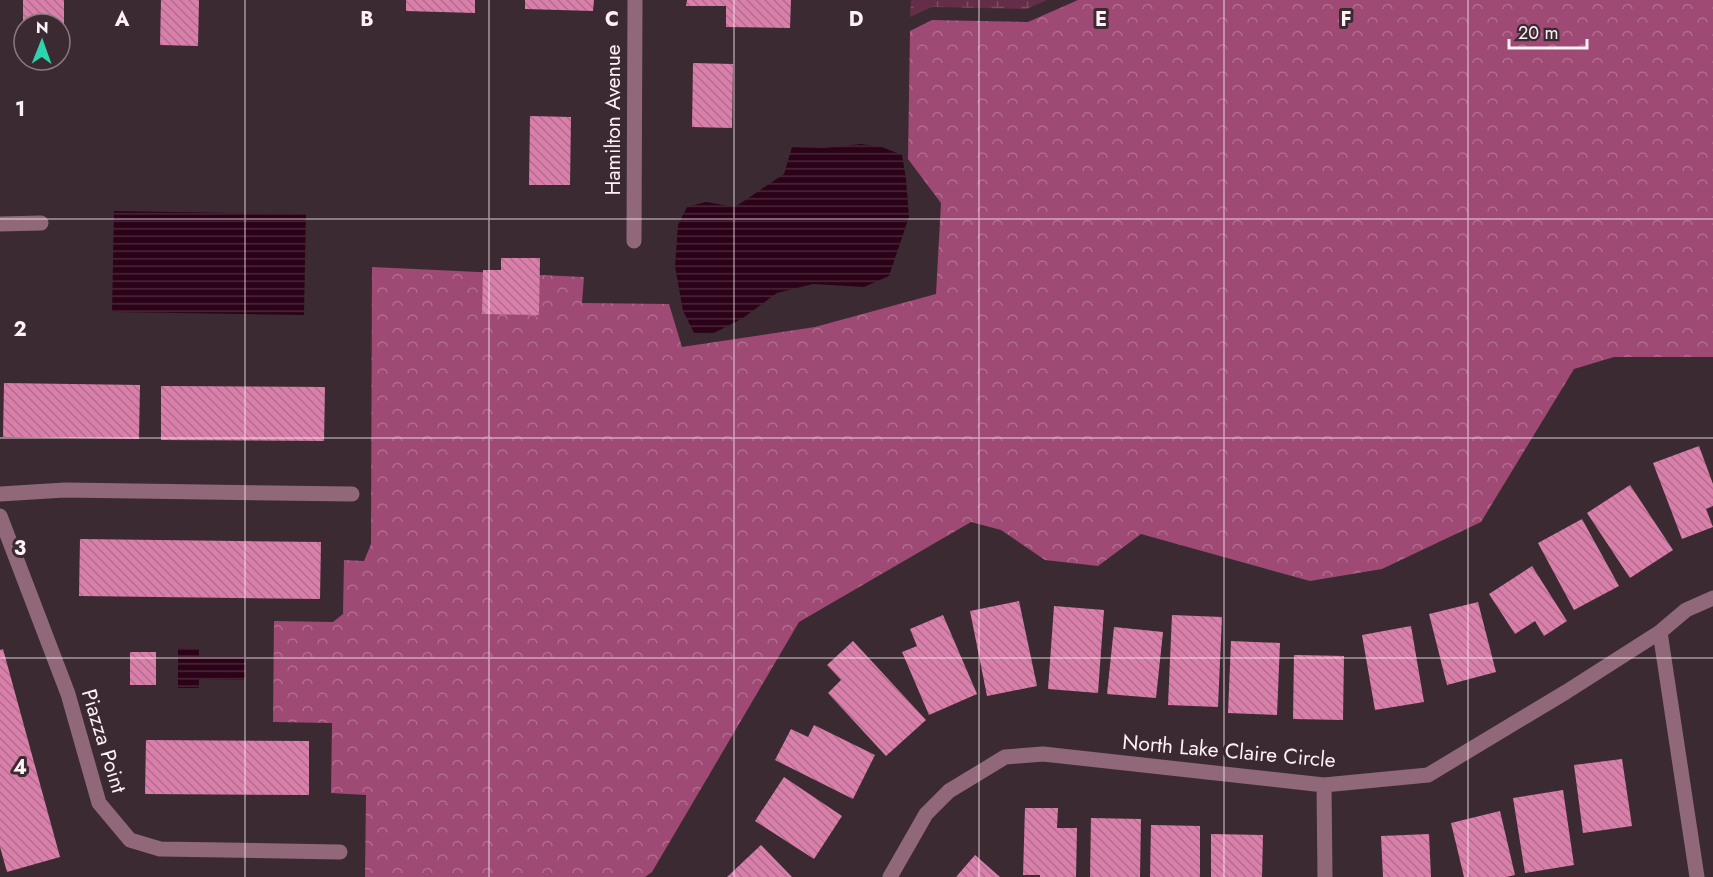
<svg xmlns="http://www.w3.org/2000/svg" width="1713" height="877" viewBox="0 0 1713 877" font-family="Jost,sans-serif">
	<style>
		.forest { fill: url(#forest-crowns) }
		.wetland { fill: url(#wetland-marsh) }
		.water { fill: url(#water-rules) }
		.building { fill: url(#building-back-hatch) }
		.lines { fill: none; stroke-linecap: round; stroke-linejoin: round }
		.minor { stroke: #90687a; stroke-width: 15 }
		.grid { fill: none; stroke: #fdf1f6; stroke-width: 1.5; stroke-opacity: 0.55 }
		.labels { text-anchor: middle; stroke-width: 6; stroke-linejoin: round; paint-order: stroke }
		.street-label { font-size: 21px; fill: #fdf1f6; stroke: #3c2a32 }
		.grid-label { font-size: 20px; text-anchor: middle; font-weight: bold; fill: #fdf1f6; stroke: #3c2a32; stroke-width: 6; stroke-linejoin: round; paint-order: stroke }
	</style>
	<defs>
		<pattern id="forest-crowns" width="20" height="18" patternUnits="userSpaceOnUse" patternTransform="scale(1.5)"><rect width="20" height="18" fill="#9f4a74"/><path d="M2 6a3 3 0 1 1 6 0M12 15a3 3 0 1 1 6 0" fill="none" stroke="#b26d8f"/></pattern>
		<pattern id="wetland-marsh" width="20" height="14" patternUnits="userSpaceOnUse" patternTransform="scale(1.5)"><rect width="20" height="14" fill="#642e49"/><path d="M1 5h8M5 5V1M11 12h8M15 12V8" fill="none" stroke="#7b4d64"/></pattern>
		<pattern id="water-rules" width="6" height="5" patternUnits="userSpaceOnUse" patternTransform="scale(1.5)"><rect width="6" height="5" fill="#2b0218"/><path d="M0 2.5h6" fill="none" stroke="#4b273a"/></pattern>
		<pattern id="building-back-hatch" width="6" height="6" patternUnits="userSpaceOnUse" patternTransform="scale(1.5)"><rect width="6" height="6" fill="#da7eaa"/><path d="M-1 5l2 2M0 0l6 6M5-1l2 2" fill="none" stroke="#af6e8d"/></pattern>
	</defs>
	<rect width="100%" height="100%" fill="#3c2a32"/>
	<path class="forest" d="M 1078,0 L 1713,0 L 1713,357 L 1614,357 L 1574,369 L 1481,522 L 1382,569 L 1310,581 L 1141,534 L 1098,566 L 1045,560 L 1001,530 L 971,522 L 799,622 L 652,872 L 645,877 L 365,877 L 366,795 L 331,793 L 332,723 L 273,722 L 274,621 L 333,622 L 343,614 L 344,560 L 364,561 L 371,544 L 372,267 L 584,277 L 582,303 L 669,304 L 682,347 L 815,327 L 936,294 L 941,203 L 908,159 L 910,31 L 932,20 L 1028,22 Z"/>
	<path class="wetland" d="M 911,0 L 1047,0 L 1026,9 L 932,7 L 910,17 Z"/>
	<path class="water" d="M 861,144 L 882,147 L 902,155 L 906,179 L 909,217 L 889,276 L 864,287 L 813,284 L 777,293 L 743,318 L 712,334 L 694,333 L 683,311 L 675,266 L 678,225 L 687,207 L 706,202 L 735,207 L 784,174 L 792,147 L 824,148 Z
		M 114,211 L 306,214 L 304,315 L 112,312 Z
		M 178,648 L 199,649 L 199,657 L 246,657 L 245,680 L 199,679 L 199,688 L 178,688 Z"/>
	<path class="building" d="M 23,0 L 64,0 L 64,36 L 60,36 L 60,24 L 23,24 Z
		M 161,0 L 199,0 L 198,46 L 160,45 Z
		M 406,0 L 475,0 L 475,13 L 406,11 Z
		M 525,0 L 594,0 L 593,11 L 525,9 Z
		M 687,0 L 791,0 L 790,28 L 726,27 L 726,6 L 686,6 Z
		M 693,63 L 733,64 L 732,128 L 692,127 Z
		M 530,116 L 571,117 L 570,185 L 529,185 Z
		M 501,258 L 540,258 L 539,315 L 482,314 L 483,270 L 501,270 Z
		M 4,383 L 140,385 L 139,439 L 3,437 Z
		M 161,386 L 325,387 L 324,441 L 161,440 Z
		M 1699,446 L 1713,484 L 1713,506 L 1706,509 L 1713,527 L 1682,539 L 1653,463 Z
		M 1630,485 L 1673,550 L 1630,578 L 1587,513 Z
		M 1582,519 L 1619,586 L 1574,610 L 1538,543 Z
		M 80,539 L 321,542 L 320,599 L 79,596 Z
		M 1532,566 L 1567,621 L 1544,636 L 1535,621 L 1515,634 L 1489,594 Z
		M 1019,601 L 1037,686 L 987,696 L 970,611 Z
		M 1478,602 L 1496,672 L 1447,685 L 1429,614 Z
		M 1054,606 L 1104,610 L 1098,693 L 1048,689 Z
		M 943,615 L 977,694 L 929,715 L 902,652 L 917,646 L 910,629 Z
		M 1172,615 L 1222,617 L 1218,707 L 1168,705 Z
		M 1411,626 L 1424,702 L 1375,710 L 1362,635 Z
		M 1114,627 L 1163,632 L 1156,698 L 1107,694 Z
		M 853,641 L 926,720 L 886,756 L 828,693 L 841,680 L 827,665 Z
		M 1231,641 L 1280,643 L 1277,715 L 1228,713 Z
		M 3,649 L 60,857 L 7,872 L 0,847 L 0,650 Z
		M 130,652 L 156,652 L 156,685 L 130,685 Z
		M 1294,655 L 1344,656 L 1343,720 L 1293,719 Z
		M 814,725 L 875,755 L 853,799 L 775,760 L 791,729 L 808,737 Z
		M 146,740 L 309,741 L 309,795 L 145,794 Z
		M 1622,759 L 1632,826 L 1583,833 L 1574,765 Z
		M 784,777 L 842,816 L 814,859 L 755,821 Z
		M 1563,790 L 1574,865 L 1525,873 L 1513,798 Z
		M 1025,808 L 1058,808 L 1057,828 L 1077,828 L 1076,877 L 1040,877 L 1040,875 L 1023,875 Z
		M 1500,811 L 1515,875 L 1506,877 L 1464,877 L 1451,823 Z
		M 1091,818 L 1141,819 L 1140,877 L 1090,877 Z
		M 1151,825 L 1200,826 L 1200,877 L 1150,877 Z
		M 1211,834 L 1263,835 L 1262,877 L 1211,877 Z
		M 1429,834 L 1431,877 L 1383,877 L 1381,836 Z
		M 761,845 L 792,877 L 727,877 Z
		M 975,855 L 1000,877 L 956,877 Z"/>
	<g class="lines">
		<path class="minor" d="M 0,224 L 41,223
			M 634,241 L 635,0
			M 0,494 L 65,490 L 352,494
			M 0,516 L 68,694 L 99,803 L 130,840 L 160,849 L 340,852
			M 1660,632 L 1697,877
			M 1324,785 L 1325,877
			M 890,877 L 926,814 L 949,791 L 1005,757 L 1043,754 L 1324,785 L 1428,775 L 1566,692 L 1660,632 L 1686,610 L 1713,598"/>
	</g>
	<path class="grid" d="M 245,0 L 245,877M 489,0 L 489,877M 734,0 L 734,877M 979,0 L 979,877M 1224,0 L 1224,877M 1468,0 L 1468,877M 0,219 L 1713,219M 0,438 L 1713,438M 0,658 L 1713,658"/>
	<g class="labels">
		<g class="street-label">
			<text transform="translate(613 120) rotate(-90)" y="7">Hamilton Avenue</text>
			<text transform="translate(104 741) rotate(73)" y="7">Piazza Point</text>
			<text transform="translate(1229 751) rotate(5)" y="7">North Lake Claire Circle</text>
		</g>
	</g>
	<g class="grid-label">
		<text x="122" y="26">A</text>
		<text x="367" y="26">B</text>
		<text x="612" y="26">C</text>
		<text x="856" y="26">D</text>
		<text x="1101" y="26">E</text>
		<text x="1346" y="26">F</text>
		<text x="20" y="116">1</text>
		<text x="20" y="336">2</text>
		<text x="20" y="555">3</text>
		<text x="20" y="774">4</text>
	</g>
	<g transform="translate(42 42) rotate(1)"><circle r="28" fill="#3c2a32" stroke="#897a80" stroke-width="1.5"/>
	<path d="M0-4.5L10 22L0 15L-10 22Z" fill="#2cd5ab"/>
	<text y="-9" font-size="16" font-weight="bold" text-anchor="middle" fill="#fdf1f6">N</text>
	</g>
	<path d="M1509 39v9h78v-9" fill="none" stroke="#fdf1f6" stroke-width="3"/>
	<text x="1518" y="39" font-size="18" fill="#fdf1f6" stroke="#3c2a32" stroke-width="4.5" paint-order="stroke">20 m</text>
</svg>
